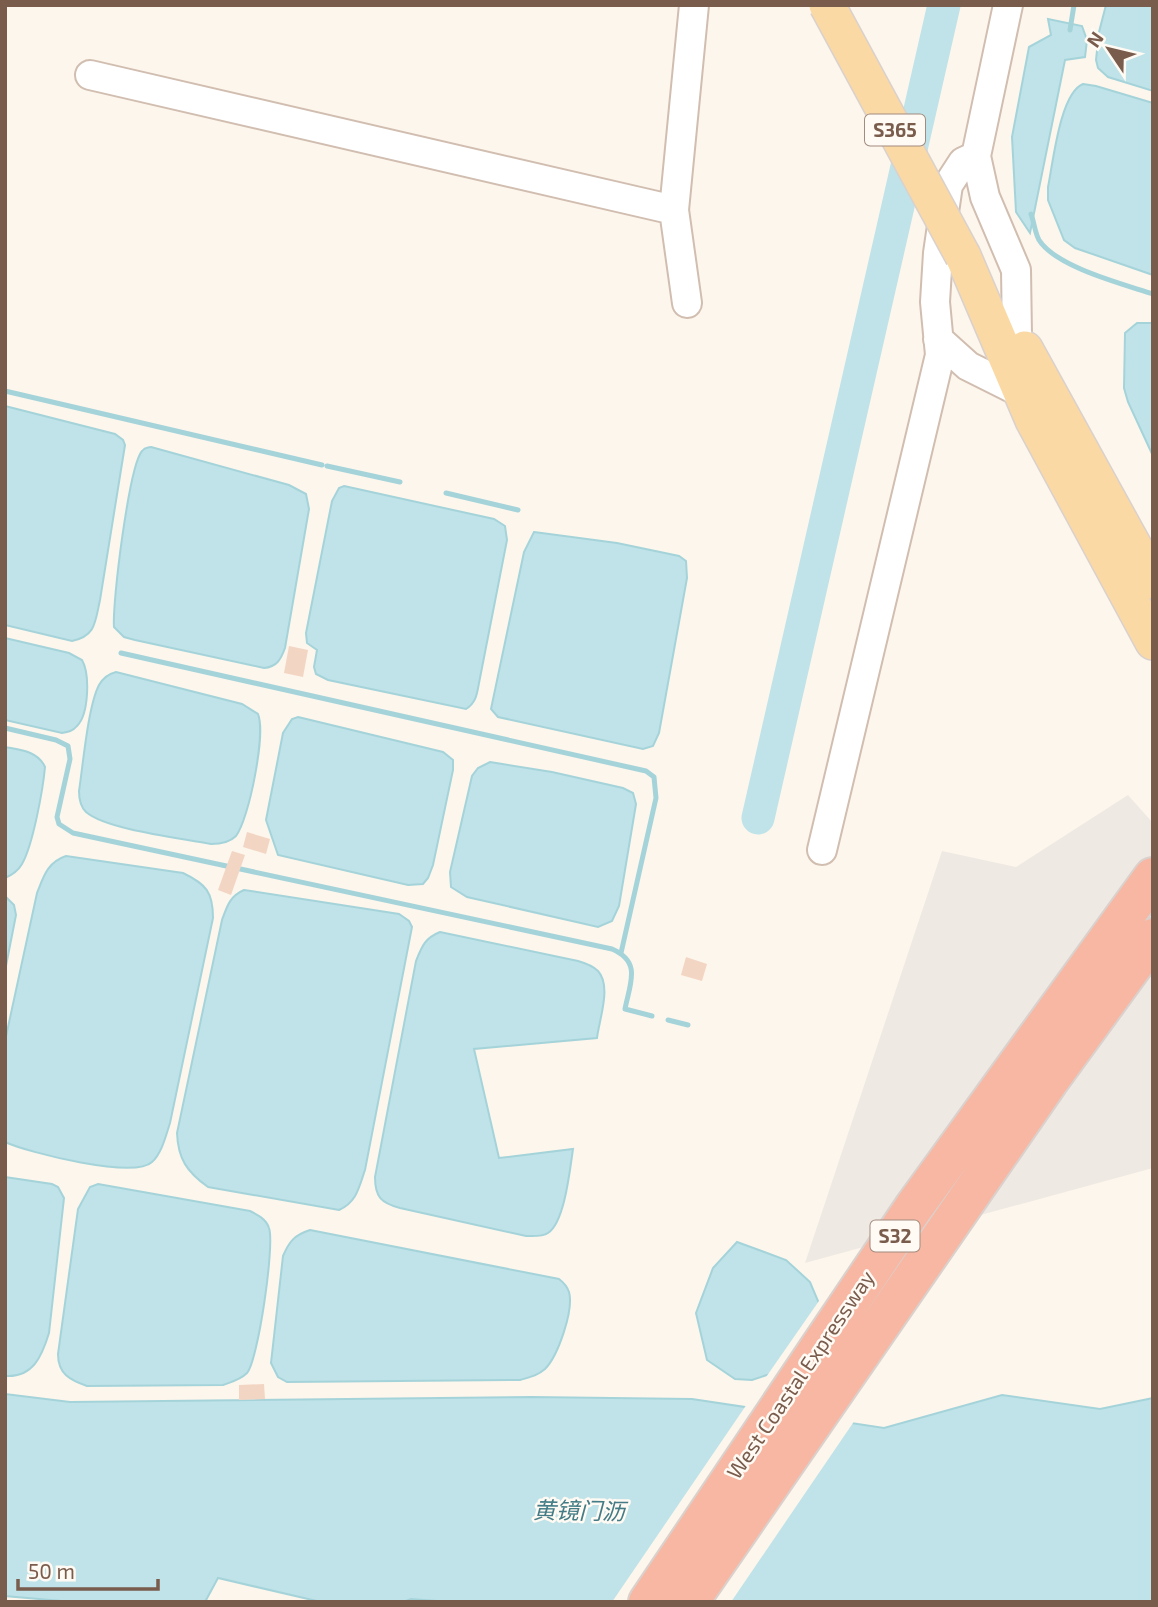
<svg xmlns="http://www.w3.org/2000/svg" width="1158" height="1607" viewBox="0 0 1158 1607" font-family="'Exo 2','Noto Sans SC',sans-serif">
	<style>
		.industrial { fill: #efe9e4 }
		.water { fill: #bfe3e8; stroke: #a5d3da; stroke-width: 2 }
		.pier { fill: #fdf6ec }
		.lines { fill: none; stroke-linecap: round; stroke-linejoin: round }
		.stream { stroke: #a5d3da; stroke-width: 5 }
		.river { stroke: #bfe3e8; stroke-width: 33 }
		.building { fill: #f3d5c3 }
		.minor-casing { stroke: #d1beb0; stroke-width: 32 }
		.major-casing { stroke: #dad1cd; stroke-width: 38 }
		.highway-casing { stroke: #dad1cd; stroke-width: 42 }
		.minor { stroke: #fff; stroke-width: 28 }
		.major { stroke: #fbd9a5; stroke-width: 35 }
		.highway { stroke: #f7b7a3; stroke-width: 38 }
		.major-bridge-casing { stroke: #dad1cd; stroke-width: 38; stroke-linecap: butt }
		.major-bridge { stroke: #fbd9a5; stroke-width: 35 }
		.labels { text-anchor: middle; stroke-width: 5; stroke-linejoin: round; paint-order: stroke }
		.shield { fill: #fffaf3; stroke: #a28b7f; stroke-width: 2 }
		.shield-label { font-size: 19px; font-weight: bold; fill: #7a5c4d }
		.street-label { font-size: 21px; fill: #7a5c4d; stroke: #fffaf3 }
		.water-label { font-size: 23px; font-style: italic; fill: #437c86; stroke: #fffaf3 }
	</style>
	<rect width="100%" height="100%" fill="#fdf6ec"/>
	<path class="industrial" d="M 1128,795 L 1153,823 L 1153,1168 L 805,1263 L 942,851 L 1016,867 Z"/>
	<path class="water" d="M 1106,5 L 1153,5 L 1153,91 L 1108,77 L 1098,68 L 1096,60 L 1099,32 Z
		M 1048,19 L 1082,26 L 1087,40 L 1085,57 L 1065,60 L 1030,233 L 1016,212 L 1012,137 L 1029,47 L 1051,35 Z
		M 1083,84 L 1096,86 L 1153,103 L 1153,275 L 1075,248 L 1064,240 L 1048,200 L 1048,187 C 1053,163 1060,93 1083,84 Z
		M 1137,323 L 1153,323 L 1153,456 L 1128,402 L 1124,388 L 1125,333 Z
		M 5,406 L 115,434 L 123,440 L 125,445 L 100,600 C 95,622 96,636 72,641 L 5,625 Z
		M 151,447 L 289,485 L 306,494 L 309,509 L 285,648 C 281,659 277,667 264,668 L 135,640 L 124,637 L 114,627 C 112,604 129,466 142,451 C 145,447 146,448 151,447 Z
		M 344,486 L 494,519 L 505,526 L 507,540 L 479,683 C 477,694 476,703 466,709 L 328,680 L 316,674 L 314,667 L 317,650 L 307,643 L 306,633 L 332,501 L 339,488 Z
		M 534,532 L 617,543 L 679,556 L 686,561 L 687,578 L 659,733 L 653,746 L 643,749 L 498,717 L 491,709 L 524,552 Z
		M 5,638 L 69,653 L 82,660 C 90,674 89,714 77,726 C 73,731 68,732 62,733 L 5,720 Z
		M 116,672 L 242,704 L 258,714 C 266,734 249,819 236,836 C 229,843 220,844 211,844 C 181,838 107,830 86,812 C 80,806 79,799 79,791 C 83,765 88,706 99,685 C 103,678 108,674 116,672 Z
		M 298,717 L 443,752 L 453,760 L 453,770 L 433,865 L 428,878 L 423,884 L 408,885 L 278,855 L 266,820 L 283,733 L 292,719 Z
		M 5,747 C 20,750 38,751 45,767 C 43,789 33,845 22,864 C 18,871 12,875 5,878 Z
		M 490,762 L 552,772 L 623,788 L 633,793 L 636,804 L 619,906 L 612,921 L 598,927 L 467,897 L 451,887 L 450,872 L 472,776 L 478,768 Z
		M 66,856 L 183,873 C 206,884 213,892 213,918 L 170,1123 C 166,1135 162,1153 152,1162 C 134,1179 29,1153 5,1142 L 5,1041 L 37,893 C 44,875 48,862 66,856 Z
		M 244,890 L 399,914 L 409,921 L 412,927 L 365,1170 C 359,1187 357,1202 339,1210 L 208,1187 C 187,1172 178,1159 177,1133 L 222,920 C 227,906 230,896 244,890 Z
		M 5,896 L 14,905 L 16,915 L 5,971 Z
		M 440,932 L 578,961 C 585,963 593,966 598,971 C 612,986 599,1020 597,1038 L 474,1049 L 499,1158 L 573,1149 C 570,1168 565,1222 548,1233 C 542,1237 534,1236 526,1236 L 400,1208 C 381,1203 375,1197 375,1177 L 416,961 C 422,946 425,938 440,932 Z
		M 5,1177 L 52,1184 L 58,1187 L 64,1198 L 49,1333 C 42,1356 33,1378 5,1376 Z
		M 98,1184 L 250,1211 C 258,1215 266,1219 269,1228 C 275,1244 258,1361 247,1373 C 240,1380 231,1382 223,1385 L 87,1386 C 70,1380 58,1374 58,1354 L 78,1209 L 90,1187 Z
		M 310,1230 L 559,1279 C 563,1282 567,1286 569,1292 C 574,1310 558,1356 545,1369 C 537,1376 530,1377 520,1380 L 287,1382 L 278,1377 L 271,1363 L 283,1256 C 289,1242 294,1235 310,1230 Z
		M 737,1242 L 786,1260 L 810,1282 L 821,1308 L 773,1373 L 752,1380 L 735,1379 L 707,1360 L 696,1313 L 713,1268 Z
		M 5,1394 L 70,1402 L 531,1397 L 692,1399 L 884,1428 L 1002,1395 L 1100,1409 L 1153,1398 L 1153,1602 L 449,1602 L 411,1599 L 403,1602 L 321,1602 L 218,1578 L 205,1602 L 73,1602 L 5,1596 Z"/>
	<path class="pier" d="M 821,1298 L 824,1310 L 776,1376 L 764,1380 Z
		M 747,1404 L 855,1420 L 731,1602 L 612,1602 Z"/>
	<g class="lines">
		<path class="stream" d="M 1070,30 L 1074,5
			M 1031,214 C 1034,222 1035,233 1039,240 C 1056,267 1123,284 1153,294
			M 5,391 L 322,465
			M 327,466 L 400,482
			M 446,493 L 518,510
			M 121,653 L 646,771 L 654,777 L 656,798 L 621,953
			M 5,728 L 56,740 L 68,746 L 70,759 L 57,817 L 59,824 L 73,833 L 612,949 C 642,962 630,983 625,1009 L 652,1016
			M 668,1020 L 688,1025"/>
		<path class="river" d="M 758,818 L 944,5"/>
	</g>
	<path class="building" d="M 289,646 L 308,650 L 303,677 L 284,673 Z
		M 247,832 L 270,839 L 266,854 L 243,847 Z
		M 232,851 L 245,855 L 231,895 L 218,890 Z
		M 686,957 L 707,964 L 702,981 L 681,975 Z
		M 264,1384 L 265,1399 L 239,1400 L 239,1385 Z"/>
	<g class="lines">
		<defs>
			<path id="minor" d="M 1008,5 L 976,156 L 985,197 L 1016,270 L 1017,335
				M 90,75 L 674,210
				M 687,303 L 674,210 L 694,5
				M 938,339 L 968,366 L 1022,393
				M 822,850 L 940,355 L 935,302 L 938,253 L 948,185 L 963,162 L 976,156"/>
			<path id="major" d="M 963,256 L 1033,420 L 1153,642
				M 1025,349 L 1153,581"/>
			<path id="highway" d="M 648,1602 L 914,1207 L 1153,877
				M 689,1602 L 1049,1081 L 1153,938"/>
		</defs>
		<use href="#minor" class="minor-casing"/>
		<use href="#major" class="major-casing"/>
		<use href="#highway" class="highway-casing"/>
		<use href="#minor" class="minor"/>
		<use href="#major" class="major"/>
		<use href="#highway" class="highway"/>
		<defs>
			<path id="major-bridge" d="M 827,5 L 963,256"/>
		</defs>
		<use href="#major-bridge" class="major-bridge-casing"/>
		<use href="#major-bridge" class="major-bridge"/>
	</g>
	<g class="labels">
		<g class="shield">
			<rect x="865" y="114.5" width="60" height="31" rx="5"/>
			<rect x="870.5" y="1220.5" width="49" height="31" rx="5"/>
		</g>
		<g class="shield-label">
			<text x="895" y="137">S365</text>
			<text x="895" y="1243">S32</text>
		</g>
		<g class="street-label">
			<text transform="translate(801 1375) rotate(-56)" y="7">West Coastal Expressway</text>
		</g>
		<g class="water-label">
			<text transform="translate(579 1511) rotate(1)" y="8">黄镜门沥</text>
		</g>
	</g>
	<rect width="1158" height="1607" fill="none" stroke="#7a5c4d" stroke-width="14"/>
	<g transform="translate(1109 49) rotate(305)" stroke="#fffaf3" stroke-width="5" paint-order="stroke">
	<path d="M0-5L12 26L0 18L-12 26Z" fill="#7a5c4d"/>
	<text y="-10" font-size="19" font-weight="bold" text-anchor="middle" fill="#7a5c4d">N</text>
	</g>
	<path d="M18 1579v10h140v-10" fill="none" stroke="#7a5c4d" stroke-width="3.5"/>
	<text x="28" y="1579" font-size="21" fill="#7a5c4d" stroke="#fffaf3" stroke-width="5" paint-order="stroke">50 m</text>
</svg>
